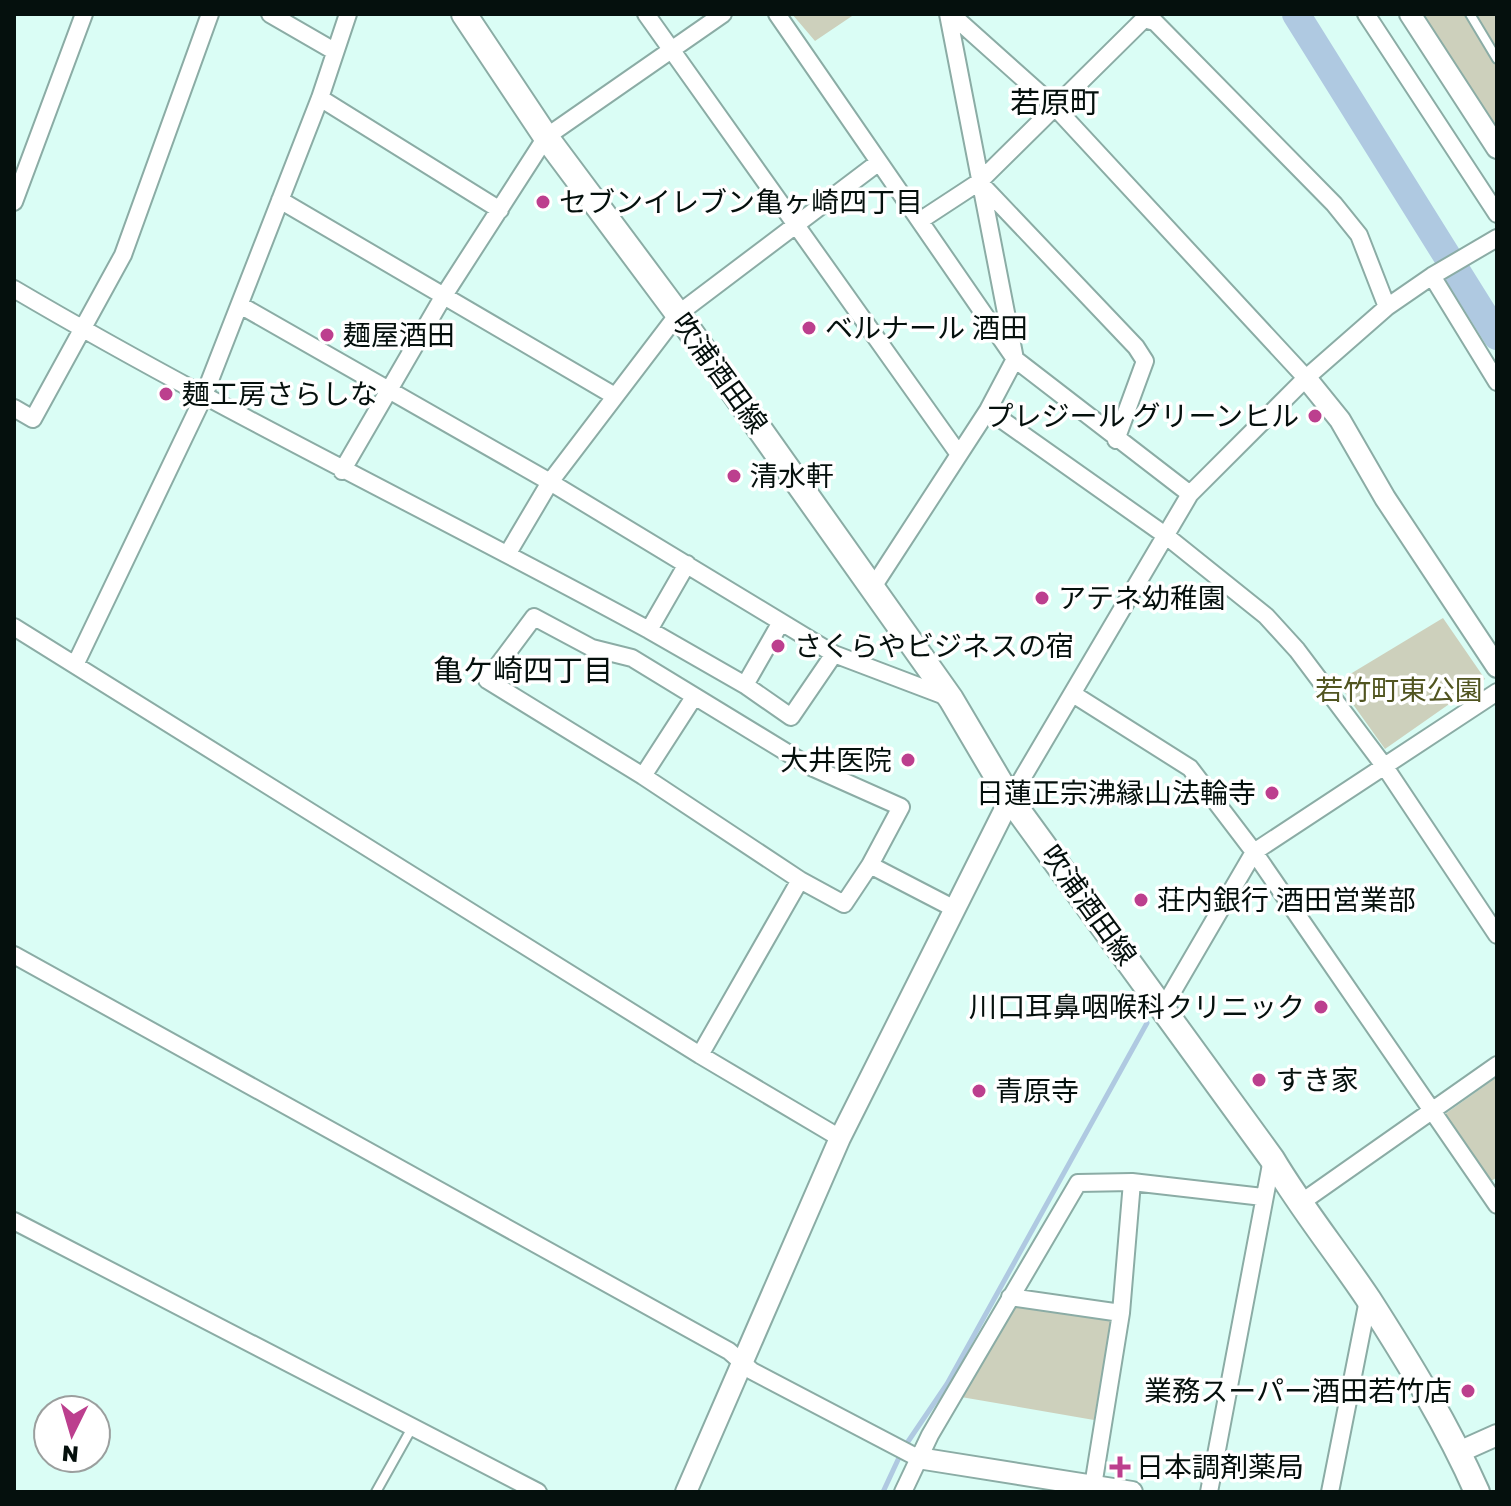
<svg xmlns="http://www.w3.org/2000/svg" width="1511" height="1506" viewBox="0 0 1511 1506" font-family="'Golos Text','Noto Sans JP',sans-serif">
	<style>
		.green { fill: #cdd0bc }
		.lines { fill: none; stroke-linecap: round; stroke-linejoin: round }
		.stream { stroke: #afc9e1; stroke-width: 5 }
		.river { stroke: #afc9e1; stroke-width: 28 }
		.service-casing { stroke: #8baca5; stroke-width: 12 }
		.minor-casing { stroke: #8baca5; stroke-width: 20 }
		.tertiary-casing { stroke: #8baca5; stroke-width: 24 }
		.secondary-casing { stroke: #8baca5; stroke-width: 28 }
		.service { stroke: #fff; stroke-width: 8 }
		.minor { stroke: #fff; stroke-width: 16 }
		.tertiary { stroke: #fff; stroke-width: 20 }
		.secondary { stroke: #fff; stroke-width: 24 }
		.poi-dot { fill: #bc3f8e; stroke: #fff; stroke-width: 3 }
		.labels { text-anchor: middle; stroke-width: 7; stroke-linejoin: round; paint-order: stroke }
		.poi-label { font-size: 28px; fill: #05100d; stroke: #fff; text-anchor: start }
		.street-label { font-size: 28px; fill: #05100d; stroke: #fff }
		.park-label { font-size: 28px; fill: #515521; stroke: #fff }
		.neighbourhood-label { font-size: 30px; fill: #05100d; stroke: #fff }
	</style>
	<rect width="100%" height="100%" fill="#dafdf5"/>
	<path class="green" d="M 792,14 L 855,14 L 815,41 Z
		M 1420,14 L 1497,14 L 1497,140 Z
		M 1443,618 L 1485,679 L 1385,749 L 1337,682 Z
		M 1497,1077 L 1497,1177 L 1490,1182 L 1445,1114 Z
		M 1013,1303 L 1111,1320 L 1094,1420 L 961,1397 Z"/>
	<g class="lines">
		<path class="stream" d="M 883,1492 L 903,1449 L 947,1384 L 1147,1023"/>
		<path class="river" d="M 1296,14 L 1497,336"/>
		<defs>
			<path id="service" d="M 1470,14 L 1497,59
				M 376,1492 L 413,1426"/>
			<path id="minor" d="M 270,14 L 334,51
				M 646,14 L 958,453
				M 777,14 L 1015,359 L 1190,494
				M 951,14 L 1055,107 L 1306,378
				M 1366,14 L 1497,214
				M 320,98 L 500,210
				M 981,184 L 1136,347 L 1145,361 L 1116,440
				M 280,200 L 613,395
				M 14,202 L 84,14
				M 921,220 L 979,182 L 1144,19 L 1155,22 L 1334,204 L 1359,235 L 1387,307
				M 1432,276 L 1497,382
				M 14,289 C 221,411 438,515 649,630 L 687,564
				M 240,305 L 550,482 L 834,654 L 950,698
				M 14,408 L 33,419 L 123,255 L 210,14
				M 988,410 L 1165,535 L 1266,616 L 1297,650 L 1385,767 L 1497,935
				M 342,471 L 443,297 L 546,137 L 723,14
				M 508,553 L 550,482 L 678,314 L 879,162
				M 873,587 L 988,410 L 1015,359 L 948,14
				M 14,627 L 700,1055 L 840,1138
				M 649,630 L 745,685 L 791,717 L 834,654
				M 76,663 L 203,398 L 320,98 L 348,14
				M 745,685 L 781,622
				M 1073,694 L 1190,768 L 1254,852 L 1497,1205
				M 643,776 L 694,697
				M 1010,799 L 1190,494 L 1306,378 L 1387,307 L 1432,276 L 1497,238
				M 870,865 L 953,908
				M 14,955 L 729,1351 L 752,1371 L 918,1458
				M 1163,1008 L 1254,852 L 1497,692
				M 700,1055 L 800,880 L 844,904 L 870,865 L 901,807 L 809,766 L 632,658 L 592,648 L 534,617 L 487,680 L 643,776 L 800,880
				M 1299,1204 L 1497,1065
				M 14,1221 L 538,1492
				M 1010,1297 L 1121,1313
				M 1093,1486 L 1121,1313 L 1132,1182
				M 903,1492 L 930,1435 L 1078,1183 L 1132,1182 L 1263,1197
				M 1209,1492 L 1272,1159
				M 1330,1492 L 1368,1300"/>
			<path id="tertiary" d="M 1410,14 L 1497,148
				M 1306,378 L 1340,420 L 1385,498 L 1497,667
				M 1459,1452 L 1497,1435
				M 918,1458 L 1132,1492
				M 686,1492 L 840,1138 L 1010,799"/>
			<path id="secondary" d="M 464,14 L 546,137 L 678,314 L 951,699 L 1010,799 L 1272,1159 C 1301,1208 1337,1252 1369,1300 C 1408,1361 1448,1426 1477,1492"/>
		</defs>
		<use href="#service" class="service-casing"/>
		<use href="#minor" class="minor-casing"/>
		<use href="#tertiary" class="tertiary-casing"/>
		<use href="#secondary" class="secondary-casing"/>
		<use href="#service" class="service"/>
		<use href="#minor" class="minor"/>
		<use href="#tertiary" class="tertiary"/>
		<use href="#secondary" class="secondary"/>
	</g>
	<g class="poi-dot">
		<circle cx="543" cy="202" r="8"/>
		<circle cx="809" cy="328" r="8"/>
		<circle cx="327" cy="335" r="8"/>
		<circle cx="166" cy="394" r="8"/>
		<circle cx="1315" cy="416" r="8"/>
		<circle cx="734" cy="476" r="8"/>
		<circle cx="1042" cy="598" r="8"/>
		<circle cx="778" cy="646" r="8"/>
		<circle cx="908" cy="760" r="8"/>
		<circle cx="1272" cy="793" r="8"/>
		<circle cx="1141" cy="900" r="8"/>
		<circle cx="1321" cy="1007" r="8"/>
		<circle cx="1259" cy="1080" r="8"/>
		<circle cx="979" cy="1091" r="8"/>
		<circle cx="1468" cy="1391" r="8"/>
		<path d="M1116 1455h8v8h8v8h-8v8h-8v-8h-8v-8h8z"/>
	</g>
	<g class="labels">
		<g class="poi-label">
			<text x="559" y="212">セブンイレブン亀ヶ崎四丁目</text>
			<text x="825" y="338">ベルナール 酒田</text>
			<text x="343" y="345">麺屋酒田</text>
			<text x="182" y="404">麺工房さらしな</text>
			<text x="1299" y="426" text-anchor="end">プレジール グリーンヒル</text>
			<text x="750" y="486">清水軒</text>
			<text x="1058" y="608">アテネ幼稚園</text>
			<text x="794" y="656">さくらやビジネスの宿</text>
			<text x="892" y="770" text-anchor="end">大井医院</text>
			<text x="1256" y="803" text-anchor="end">日蓮正宗沸縁山法輪寺</text>
			<text x="1157" y="910">荘内銀行 酒田営業部</text>
			<text x="1305" y="1017" text-anchor="end">川口耳鼻咽喉科クリニック</text>
			<text x="1275" y="1090">すき家</text>
			<text x="995" y="1101">青原寺</text>
			<text x="1452" y="1401" text-anchor="end">業務スーパー酒田若竹店</text>
			<text x="1136" y="1477">日本調剤薬局</text>
		</g>
		<g class="street-label">
			<text transform="translate(720 373) rotate(54)" y="10">吹浦酒田線</text>
			<text transform="translate(1089 905) rotate(54)" y="10">吹浦酒田線</text>
		</g>
		<g class="park-label">
			<text x="1399" y="700">若竹町東公園</text>
		</g>
		<g class="neighbourhood-label">
			<text x="1055" y="113">若原町</text>
			<text x="523" y="681">亀ケ崎四丁目</text>
		</g>
	</g>
	<rect width="1511" height="1506" fill="none" stroke="#05100d" stroke-width="32"/>
	<g transform="translate(72 1434) rotate(185)"><circle r="38" fill="#ffffff" stroke="#9b9f9e" stroke-width="2"/>
	<path d="M0-6L14 30L0 20L-14 30Z" fill="#bc3f8e"/>
	<text y="-12" font-size="22" font-weight="bold" text-anchor="middle" fill="#05100d">N</text>
	</g>
</svg>
